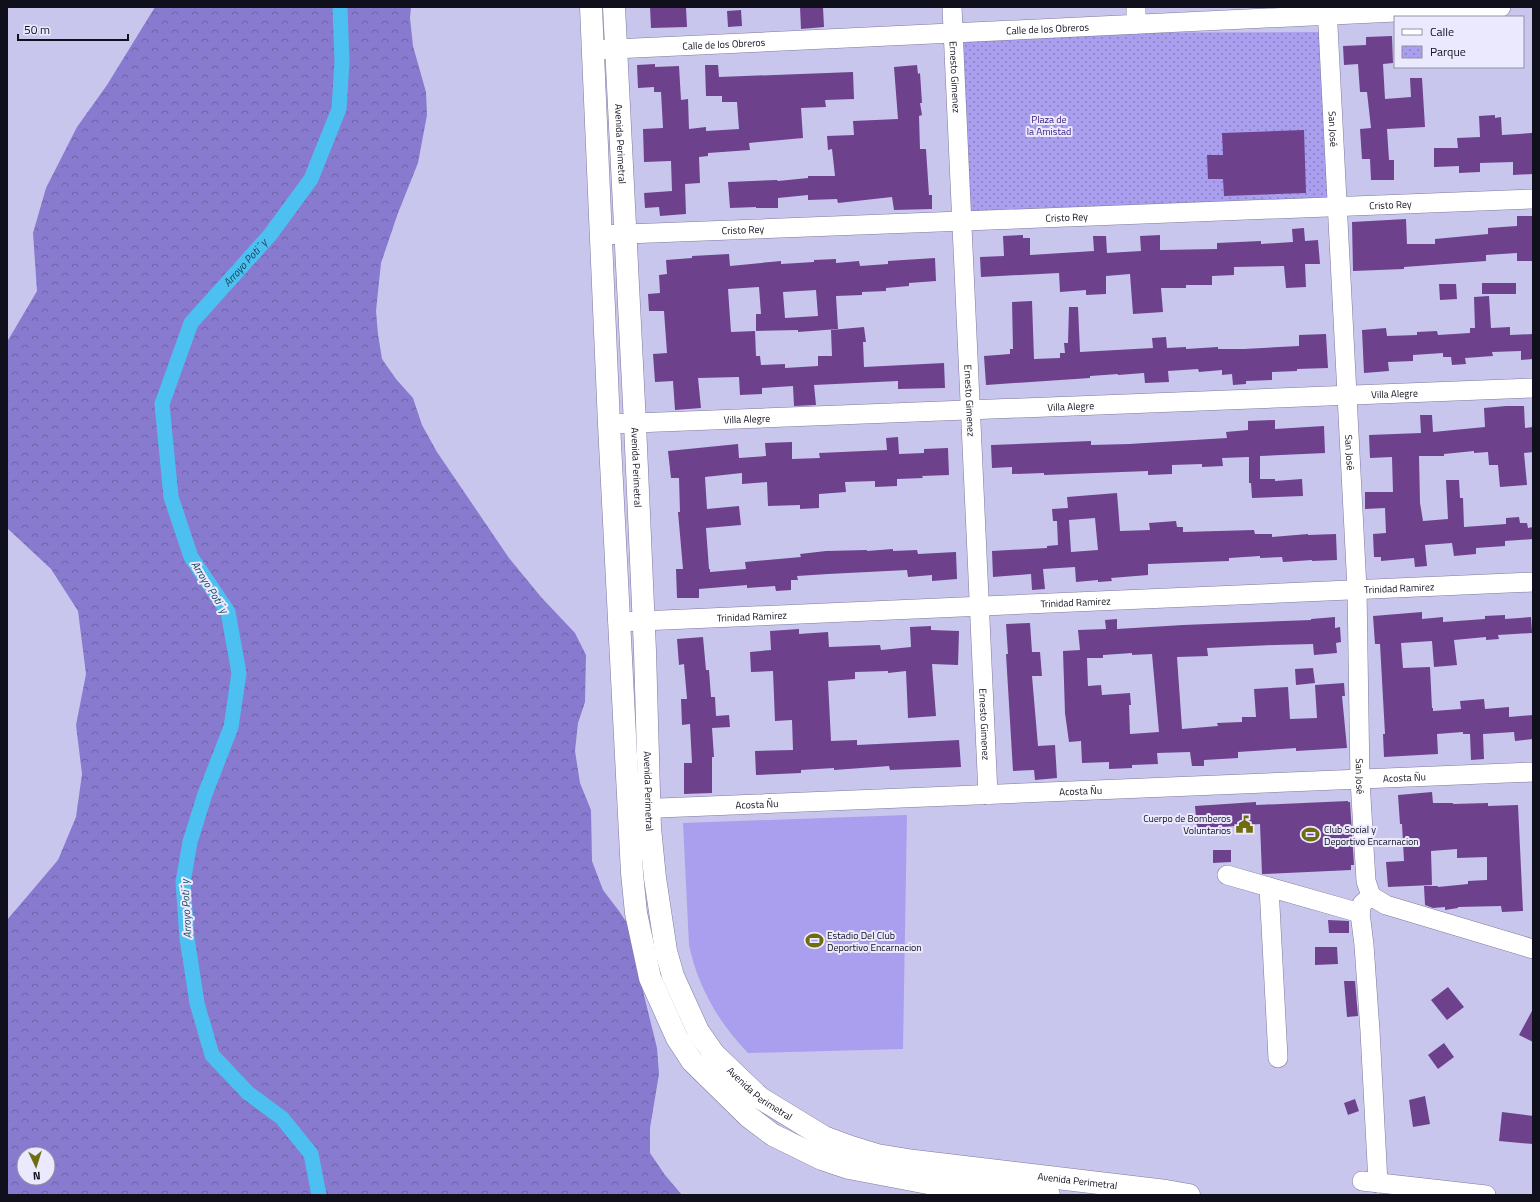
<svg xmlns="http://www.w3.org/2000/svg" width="1540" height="1202" viewBox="0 0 1540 1202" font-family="'Titillium Web',sans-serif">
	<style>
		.forest { fill: url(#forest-crowns); fill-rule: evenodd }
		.park { fill: url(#park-dots) }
		.pitch { fill: #a99fee }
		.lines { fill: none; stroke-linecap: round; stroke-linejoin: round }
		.canal { stroke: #4cc1f1; stroke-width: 15 }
		.building { fill: #6d418c; fill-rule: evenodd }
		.minor-casing { stroke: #7d799e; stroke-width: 20 }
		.major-casing { stroke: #7d799e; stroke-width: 23 }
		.minor { stroke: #fff; stroke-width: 19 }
		.major { stroke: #fff; stroke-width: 22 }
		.labels { text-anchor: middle; stroke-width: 4; stroke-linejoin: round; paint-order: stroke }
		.street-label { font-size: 10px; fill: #100f1c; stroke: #ebe9fe }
		.park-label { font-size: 10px; fill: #37177b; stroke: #ebe9fe }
		.poi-label { font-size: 10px; fill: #100f1c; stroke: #ebe9fe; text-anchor: start }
		.water-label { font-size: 11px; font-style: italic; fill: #16475b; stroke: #ebe9fe }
	</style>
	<defs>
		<pattern id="forest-crowns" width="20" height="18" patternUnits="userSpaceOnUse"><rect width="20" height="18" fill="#887bcf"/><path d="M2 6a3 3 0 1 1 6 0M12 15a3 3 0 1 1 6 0" fill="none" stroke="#6e63a7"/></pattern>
		<pattern id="park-dots" width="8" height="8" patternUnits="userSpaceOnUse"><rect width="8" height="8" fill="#a99fee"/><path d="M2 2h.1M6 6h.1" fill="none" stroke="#8880c0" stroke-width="1.8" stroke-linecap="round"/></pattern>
	</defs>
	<rect width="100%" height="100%" fill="#c9c6ee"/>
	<path class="forest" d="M 155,7 L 411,7 L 410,18 L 413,46 L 426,92 L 427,115 L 418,163 L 398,213 L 381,263 L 376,311 L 378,334 L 382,359 L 396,379 L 413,398 L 422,425 L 437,452 L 509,558 L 541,597 L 575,633 L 586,655 L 585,702 L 578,723 L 575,751 L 580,783 L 591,810 L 592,861 L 603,890 L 619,911 L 633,932 L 641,983 L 657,1048 L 659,1074 L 650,1128 L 650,1153 L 665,1175 L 682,1195 L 7,1195 L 7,920 L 58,860 L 76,817 L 82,774 L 76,725 L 86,674 L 78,611 L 51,569 L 7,528 L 7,342 L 37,291 L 33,233 L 46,188 L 77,127 L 107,85 ZM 24,1154 L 48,1154 L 48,1178 L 24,1178 Z"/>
	<path class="park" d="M 1322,32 L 1331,204 L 961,221 L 954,33 Z"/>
	<path class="pitch" d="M 907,815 L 903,1049 L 748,1053 C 718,1022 698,987 689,945 L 683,823 Z"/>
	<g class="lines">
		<path class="canal" id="s1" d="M 319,1195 L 311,1154 L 282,1118 L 248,1093 L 212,1055 L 197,1003 L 187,938 L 183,882 L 190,842 L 205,794 L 231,727 L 239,673 L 228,612 L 191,557 L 171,497 L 162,404 L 191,323 L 270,235 L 311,179 L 339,109 L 342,62 L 340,7"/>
	</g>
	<path class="building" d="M 650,7 L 686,7 L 687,27 L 651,28 Z
		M 800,7 L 823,7 L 824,27 L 801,29 Z
		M 741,10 L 742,26 L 728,27 L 727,11 Z
		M 1392,36 L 1393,63 L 1383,64 L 1385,99 L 1411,97 L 1410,78 L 1422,78 L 1425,127 L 1387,129 L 1389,160 L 1394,160 L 1394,180 L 1371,180 L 1370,159 L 1362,159 L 1360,129 L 1371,128 L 1367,92 L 1360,92 L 1358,64 L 1344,65 L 1343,46 L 1366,45 L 1366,37 Z
		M 655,64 L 655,67 L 679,66 L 681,100 L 688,99 L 689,129 L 706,127 L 706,131 L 739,129 L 737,102 L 722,102 L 722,96 L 706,96 L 705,65 L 718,65 L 719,77 L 853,72 L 854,99 L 825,100 L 826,107 L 801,108 L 803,138 L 749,143 L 750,150 L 708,153 L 708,156 L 699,157 L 700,183 L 685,184 L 686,214 L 660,216 L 659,207 L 645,208 L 644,193 L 672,191 L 671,161 L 644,162 L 643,129 L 663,128 L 661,92 L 654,92 L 654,87 L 638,88 L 637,65 Z
		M 917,65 L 918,74 L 920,73 L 922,103 L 920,103 L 922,115 L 919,116 L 920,149 L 926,149 L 929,195 L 932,195 L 932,209 L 894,210 L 892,197 L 838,203 L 837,199 L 808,200 L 808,195 L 778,198 L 778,208 L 756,208 L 756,207 L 730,208 L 728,182 L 777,180 L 778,181 L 808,178 L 808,176 L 835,176 L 832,149 L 828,150 L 827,136 L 854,135 L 853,121 L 898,119 L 894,67 Z
		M 1495,115 L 1495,118 L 1501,117 L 1502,135 L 1532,133 L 1533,174 L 1513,175 L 1513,162 L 1480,163 L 1480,172 L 1459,173 L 1459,166 L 1434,167 L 1434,148 L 1458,148 L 1457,138 L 1480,137 L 1479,116 Z
		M 1304,130 L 1306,193 L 1224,196 L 1223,179 L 1208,179 L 1207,155 L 1223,155 L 1222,133 Z
		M 1517,216 L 1533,216 L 1533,255 L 1532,255 L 1532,261 L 1517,261 L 1517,253 L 1486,255 L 1486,261 L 1404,267 L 1404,269 L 1353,271 L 1352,222 L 1406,219 L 1407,244 L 1435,244 L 1435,239 L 1488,234 L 1488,228 L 1517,226 Z
		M 1304,228 L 1305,241 L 1318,240 L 1320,264 L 1305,264 L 1306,287 L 1286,288 L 1284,266 L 1234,267 L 1234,275 L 1212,276 L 1212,285 L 1186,285 L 1186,288 L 1161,288 L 1163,312 L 1133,314 L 1130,274 L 1106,276 L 1106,294 L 1086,295 L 1086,290 L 1060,292 L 1059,273 L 981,277 L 980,257 L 1004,256 L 1003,236 L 1023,235 L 1023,238 L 1030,238 L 1030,255 L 1094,251 L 1093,236 L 1106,236 L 1107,253 L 1141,251 L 1140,236 L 1160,235 L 1160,250 L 1162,250 L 1217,249 L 1217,243 L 1261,241 L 1261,244 L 1293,242 L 1292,229 Z
		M 729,254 L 730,266 L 781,261 L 781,264 L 814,262 L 814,260 L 836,259 L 836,263 L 859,261 L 860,266 L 888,264 L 888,261 L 935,258 L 936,281 L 909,283 L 909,286 L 886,288 L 886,291 L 862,292 L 862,295 L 836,296 L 838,329 L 798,332 L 798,330 L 756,331 L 756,314 L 761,314 L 759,287 L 728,289 L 731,332 L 755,331 L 756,356 L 760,356 L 761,365 L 785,364 L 785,368 L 818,366 L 818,356 L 832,356 L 831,330 L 864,327 L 866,342 L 863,342 L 864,367 L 944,363 L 945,388 L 898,389 L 898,381 L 814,385 L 816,405 L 794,406 L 793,386 L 762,388 L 762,394 L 740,395 L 739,377 L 698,378 L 701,408 L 675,410 L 673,381 L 655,382 L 653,354 L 667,353 L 664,311 L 649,311 L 648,294 L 660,293 L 659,275 L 667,274 L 666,260 L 692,258 L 692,256 ZM 816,290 L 818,316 L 785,318 L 783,292 Z
		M 1482,283 L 1516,283 L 1516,294 L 1482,294 Z
		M 1439,284 L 1456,284 L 1457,299 L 1440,300 Z
		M 1489,296 L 1491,328 L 1510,327 L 1510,335 L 1533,334 L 1533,359 L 1521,360 L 1521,351 L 1492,352 L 1493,356 L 1465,358 L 1466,364 L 1452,365 L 1451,357 L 1443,357 L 1443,353 L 1413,355 L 1413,361 L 1388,362 L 1389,371 L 1364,373 L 1362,330 L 1386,328 L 1387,336 L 1417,335 L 1417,332 L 1437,331 L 1438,335 L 1470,333 L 1470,328 L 1475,328 L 1474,297 Z
		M 1032,301 L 1034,359 L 1060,358 L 1060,353 L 1065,353 L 1064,343 L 1068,343 L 1069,307 L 1078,307 L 1080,352 L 1153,348 L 1152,338 L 1166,337 L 1167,348 L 1186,347 L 1186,349 L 1218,347 L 1218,349 L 1244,349 L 1299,346 L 1299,335 L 1326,334 L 1328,368 L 1297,369 L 1297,371 L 1272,372 L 1272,380 L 1246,381 L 1246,384 L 1233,385 L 1232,374 L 1222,375 L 1222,370 L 1199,372 L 1198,369 L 1168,371 L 1169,382 L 1145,383 L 1144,373 L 1118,375 L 1118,374 L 1090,376 L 1090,378 L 986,385 L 984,356 L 1010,354 L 1010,349 L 1013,349 L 1012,302 Z
		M 1506,406 L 1524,406 L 1525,428 L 1533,427 L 1533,452 L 1524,453 L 1527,485 L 1500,487 L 1498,465 L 1489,465 L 1488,452 L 1474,453 L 1474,451 L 1444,454 L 1444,456 L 1419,456 L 1420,503 L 1423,521 L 1448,519 L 1446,480 L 1459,480 L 1460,498 L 1463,498 L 1464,527 L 1506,524 L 1506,518 L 1519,517 L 1520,523 L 1527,523 L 1528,528 L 1533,527 L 1533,539 L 1505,541 L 1505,546 L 1476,548 L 1476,554 L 1454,556 L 1452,543 L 1425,545 L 1427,566 L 1415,567 L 1414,558 L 1381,561 L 1381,557 L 1374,557 L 1373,534 L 1386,533 L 1385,508 L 1365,509 L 1365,492 L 1393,492 L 1392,457 L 1370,458 L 1369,435 L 1421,433 L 1420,415 L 1432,415 L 1433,432 L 1485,427 L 1484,408 Z
		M 1275,420 L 1275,429 L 1324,426 L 1325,453 L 1260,456 L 1260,479 L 1275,479 L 1275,481 L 1302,479 L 1303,496 L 1252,498 L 1251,483 L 1249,483 L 1249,457 L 1222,458 L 1223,466 L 1202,467 L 1202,464 L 1172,465 L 1172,474 L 1148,475 L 1148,471 L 1044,475 L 1044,473 L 1012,474 L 1012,467 L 992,468 L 991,445 L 1091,441 L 1091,445 L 1129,444 L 1227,438 L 1226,432 L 1248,430 L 1248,421 Z
		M 898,437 L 899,454 L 924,453 L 924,449 L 948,448 L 949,475 L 922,476 L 923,478 L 897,479 L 897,486 L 875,487 L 875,481 L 845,482 L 846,492 L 819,494 L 819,508 L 800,509 L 800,505 L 768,506 L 767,482 L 742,484 L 742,473 L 705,477 L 707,509 L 739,506 L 741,525 L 706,528 L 709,569 L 710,569 L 710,572 L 746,569 L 745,562 L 801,557 L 800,554 L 826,551 L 867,550 L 867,551 L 893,549 L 893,551 L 917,550 L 918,554 L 956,552 L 957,579 L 932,581 L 932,575 L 908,577 L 907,570 L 828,574 L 797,576 L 798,580 L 791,580 L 791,590 L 776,591 L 775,586 L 747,588 L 747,585 L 699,589 L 699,598 L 677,598 L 676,569 L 683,569 L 678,512 L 680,512 L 679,478 L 671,478 L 668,451 L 738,444 L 739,458 L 766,456 L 765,443 L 792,442 L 792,459 L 820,458 L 819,453 L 887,450 L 886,438 Z
		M 1117,493 L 1120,531 L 1150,530 L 1149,523 L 1176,521 L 1177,527 L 1183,527 L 1183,532 L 1254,530 L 1255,534 L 1272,534 L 1272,537 L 1308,534 L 1308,535 L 1336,534 L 1337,560 L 1312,561 L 1312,560 L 1283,562 L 1282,557 L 1260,558 L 1260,556 L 1229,558 L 1229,561 L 1148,564 L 1148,575 L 1111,578 L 1112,581 L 1098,582 L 1098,580 L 1076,582 L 1075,567 L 1043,569 L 1045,589 L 1032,590 L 1031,574 L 993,577 L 992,551 L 1047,548 L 1047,546 L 1058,545 L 1057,521 L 1053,521 L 1052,509 L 1068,508 L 1067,497 ZM 1095,518 L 1098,550 L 1071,552 L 1069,520 Z
		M 1422,612 L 1422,619 L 1443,617 L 1443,622 L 1485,619 L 1485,616 L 1505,615 L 1505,619 L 1531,617 L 1532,633 L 1498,635 L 1499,639 L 1486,640 L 1486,637 L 1454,640 L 1457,665 L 1434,667 L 1432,641 L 1401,643 L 1403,668 L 1430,667 L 1432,708 L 1433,708 L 1433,711 L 1461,709 L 1460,701 L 1484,699 L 1485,709 L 1509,707 L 1509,717 L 1533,715 L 1533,739 L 1515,741 L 1514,732 L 1483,734 L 1484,759 L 1471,760 L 1470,734 L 1463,734 L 1463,732 L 1437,734 L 1438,754 L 1384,757 L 1383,734 L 1385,734 L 1380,644 L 1375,644 L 1373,616 Z
		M 1335,617 L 1335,628 L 1340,627 L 1341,642 L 1336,643 L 1337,653 L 1314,655 L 1313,644 L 1274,645 L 1207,648 L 1208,656 L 1177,657 L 1182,729 L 1218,726 L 1217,723 L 1242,722 L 1242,717 L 1256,717 L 1254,689 L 1288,687 L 1290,719 L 1317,718 L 1315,685 L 1344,683 L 1345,696 L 1342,696 L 1347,748 L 1296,751 L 1296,748 L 1238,752 L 1238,758 L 1204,760 L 1204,766 L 1192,766 L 1190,752 L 1157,753 L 1158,764 L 1132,765 L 1132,768 L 1109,769 L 1109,762 L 1082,763 L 1081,741 L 1069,742 L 1065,713 L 1063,651 L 1080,650 L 1078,630 L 1106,629 L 1105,620 L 1117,619 L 1117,629 L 1183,625 L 1311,620 L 1311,619 ZM 1132,653 L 1132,655 L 1152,654 L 1159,732 L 1130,734 L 1129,705 L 1131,705 L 1130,693 L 1102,695 L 1101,685 L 1088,686 L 1087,658 L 1103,658 L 1103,655 Z
		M 1030,623 L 1032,652 L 1040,652 L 1042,676 L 1032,676 L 1038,746 L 1055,745 L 1057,778 L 1035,780 L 1034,770 L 1013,771 L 1006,654 L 1008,654 L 1006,624 Z
		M 931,626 L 931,630 L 959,631 L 958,665 L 932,664 L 936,716 L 908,718 L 906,671 L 888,673 L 888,671 L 855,672 L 855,679 L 828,681 L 831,741 L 857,740 L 857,745 L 959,740 L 961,767 L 890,770 L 889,766 L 834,770 L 834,768 L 801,770 L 801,773 L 756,775 L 755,751 L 793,750 L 792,720 L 775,721 L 773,671 L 751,672 L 750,652 L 771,650 L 770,631 L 799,629 L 799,634 L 828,632 L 829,647 L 880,645 L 881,650 L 911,647 L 910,627 Z
		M 703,637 L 706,670 L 709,670 L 711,697 L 715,697 L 716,716 L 729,715 L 730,727 L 712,728 L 714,757 L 712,757 L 712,793 L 684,794 L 684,763 L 692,763 L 690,724 L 682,725 L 681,699 L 687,699 L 684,664 L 679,665 L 677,639 Z
		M 1313,668 L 1315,683 L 1296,685 L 1295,669 Z
		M 1432,792 L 1433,803 L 1453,803 L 1453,804 L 1488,803 L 1488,806 L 1518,805 L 1523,911 L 1502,912 L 1501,906 L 1458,907 L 1458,908 L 1445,910 L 1445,907 L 1433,908 L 1425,905 L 1424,886 L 1438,886 L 1438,887 L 1468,884 L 1468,881 L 1487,880 L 1487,857 L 1457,858 L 1457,849 L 1431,851 L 1432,885 L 1388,887 L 1386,862 L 1404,861 L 1402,824 L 1400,824 L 1398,795 Z
		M 1348,801 L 1348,802 L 1350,802 L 1354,865 L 1351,865 L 1351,870 L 1264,874 L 1262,874 L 1260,824 L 1197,829 L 1195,806 L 1256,802 L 1256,805 Z
		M 1213,850 L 1231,850 L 1231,862 L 1213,863 Z
		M 1328,920 L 1349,921 L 1349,933 L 1329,933 Z
		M 1315,947 L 1337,947 L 1338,964 L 1315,965 Z
		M 1344,981 L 1355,981 L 1358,1016 L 1347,1017 Z
		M 1448,987 L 1464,1007 L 1447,1020 L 1431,1000 Z
		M 1533,1009 L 1533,1042 L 1519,1035 Z
		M 1444,1043 L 1454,1057 L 1438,1069 L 1428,1055 Z
		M 1425,1096 L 1430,1124 L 1413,1127 L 1409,1100 Z
		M 1355,1099 L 1359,1111 L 1348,1115 L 1344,1103 Z
		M 1502,1112 L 1533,1116 L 1533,1144 L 1499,1141 Z"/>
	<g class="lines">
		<defs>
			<g id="minor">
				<path id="s2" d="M 952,7 L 988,795"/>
				<path d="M 1136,7 L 1136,24"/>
				<path id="s3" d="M 1327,7 L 1357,589 L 1360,780 L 1366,881 L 1371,896"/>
				<path id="s4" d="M 593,50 L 1501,7"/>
				<path id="s5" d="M 600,235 L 1533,199"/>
				<path id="s6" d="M 609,424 L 1533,388"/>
				<path id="s7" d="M 618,622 L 1533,582"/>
				<path id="s8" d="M 635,809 L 1533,772"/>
				<path d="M 1227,875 L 1360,913"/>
				<path d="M 1269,887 L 1278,1058"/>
				<path d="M 1371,896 L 1362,904 L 1360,913 L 1364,945 L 1370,1031 L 1378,1183"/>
				<path d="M 1371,896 L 1386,905 L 1533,949"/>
				<path d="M 1362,1181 L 1486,1195"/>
			</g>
			<g id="major">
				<path d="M 591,7 L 609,424 L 632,873 L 636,913 L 650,978 L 677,1038 L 692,1061 L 749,1117 L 773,1135 L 822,1159 L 849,1168 L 928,1183 L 1049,1195"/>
				<path id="s9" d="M 614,7 L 635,424 L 645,651 L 650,828 L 655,878 L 666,951 L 673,976 L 698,1031 L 714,1054 L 760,1098 L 824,1137 L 851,1147 L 877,1155 L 914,1161 L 1166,1191 L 1189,1195"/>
			</g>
		</defs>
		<use href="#minor" class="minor-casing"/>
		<use href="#major" class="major-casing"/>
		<use href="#minor" class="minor"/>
		<use href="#major" class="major"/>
	</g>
	<defs>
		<symbol id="civic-bare" viewBox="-9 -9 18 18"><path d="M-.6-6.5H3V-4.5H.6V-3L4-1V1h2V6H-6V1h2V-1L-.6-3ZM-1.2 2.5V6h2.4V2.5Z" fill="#6f6e0f" stroke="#ebe9fe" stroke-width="2.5" paint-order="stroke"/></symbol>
		<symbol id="stadium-bare" viewBox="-9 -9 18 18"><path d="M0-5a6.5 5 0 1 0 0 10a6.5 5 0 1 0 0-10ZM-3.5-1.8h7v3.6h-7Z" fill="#6f6e0f" stroke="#ebe9fe" stroke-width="2.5" paint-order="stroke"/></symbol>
	</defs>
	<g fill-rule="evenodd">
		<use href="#civic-bare" x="1232" y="812" width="25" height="25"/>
		<use href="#stadium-bare" x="1298" y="822" width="25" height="25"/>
		<use href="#stadium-bare" x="802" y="928" width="25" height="25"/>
	</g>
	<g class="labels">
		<g class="street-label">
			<text dy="4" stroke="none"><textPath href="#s4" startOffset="455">Calle de los Obreros</textPath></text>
			<text dy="4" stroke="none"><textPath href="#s4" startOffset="131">Calle de los Obreros</textPath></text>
			<text dy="4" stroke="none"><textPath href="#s2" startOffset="70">Ernesto Gimenez</textPath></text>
			<text dy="4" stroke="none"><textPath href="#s3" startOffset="122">San José</textPath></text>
			<text dy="4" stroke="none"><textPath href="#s9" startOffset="137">Avenida Perimetral</textPath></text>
			<text dy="4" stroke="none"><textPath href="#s5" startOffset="791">Cristo Rey</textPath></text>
			<text dy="4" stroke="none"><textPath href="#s5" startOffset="467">Cristo Rey</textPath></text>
			<text dy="4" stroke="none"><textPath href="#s5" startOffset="143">Cristo Rey</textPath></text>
			<text dy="4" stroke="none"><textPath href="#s6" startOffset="786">Villa Alegre</textPath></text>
			<text dy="4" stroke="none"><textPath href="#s2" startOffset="394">Ernesto Gimenez</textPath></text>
			<text dy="4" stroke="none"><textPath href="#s6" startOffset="462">Villa Alegre</textPath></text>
			<text dy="4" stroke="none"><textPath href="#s6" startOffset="138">Villa Alegre</textPath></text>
			<text dy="4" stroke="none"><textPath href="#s3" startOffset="446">San José</textPath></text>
			<text dy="4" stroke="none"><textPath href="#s9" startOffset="461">Avenida Perimetral</textPath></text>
			<text dy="4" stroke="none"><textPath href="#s7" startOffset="782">Trinidad Ramirez</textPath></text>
			<text dy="4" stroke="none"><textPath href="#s7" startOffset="458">Trinidad Ramirez</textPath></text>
			<text dy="4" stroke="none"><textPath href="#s7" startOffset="134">Trinidad Ramirez</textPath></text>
			<text dy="4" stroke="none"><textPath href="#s2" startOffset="718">Ernesto Gimenez</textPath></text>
			<text dy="4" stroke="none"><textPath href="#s3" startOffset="770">San José</textPath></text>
			<text dy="4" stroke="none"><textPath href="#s8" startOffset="770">Acosta Ñu</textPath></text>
			<text dy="4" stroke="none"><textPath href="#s9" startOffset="785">Avenida Perimetral</textPath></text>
			<text dy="4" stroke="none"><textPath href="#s8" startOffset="446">Acosta Ñu</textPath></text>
			<text dy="4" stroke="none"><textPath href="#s8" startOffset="122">Acosta Ñu</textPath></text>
			<text dy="4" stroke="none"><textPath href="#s9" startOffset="1121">Avenida Perimetral</textPath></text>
			<text dy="4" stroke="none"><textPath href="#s9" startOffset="1457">Avenida Perimetral</textPath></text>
		</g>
		<g class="park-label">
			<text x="1049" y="123">Plaza de<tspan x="1049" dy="12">la Amistad</tspan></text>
		</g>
		<g class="poi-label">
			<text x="1231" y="822" text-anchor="end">Cuerpo de Bomberos<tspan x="1231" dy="12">Voluntarios</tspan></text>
			<text x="1324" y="833">Club Social y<tspan x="1324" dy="12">Deportivo Encarnacion</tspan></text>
			<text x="827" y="939">Estadio Del Club<tspan x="827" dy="12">Deportivo Encarnacion</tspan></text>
		</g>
		<g class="water-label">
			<text dy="4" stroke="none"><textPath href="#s1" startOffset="1028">Arroyo Poti´y</textPath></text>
			<text transform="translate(210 587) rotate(58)" y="4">Arroyo Poti´y</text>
			<text transform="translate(186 909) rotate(-93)" y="4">Arroyo Poti´y</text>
		</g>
	</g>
	<rect width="1540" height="1202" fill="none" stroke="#100f1c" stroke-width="16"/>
	<rect x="1394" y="16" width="130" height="52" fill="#ebe9fe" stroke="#9392a4"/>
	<rect x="1402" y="29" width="20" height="6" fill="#ffffff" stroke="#9392a4"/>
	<text x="1430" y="36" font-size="12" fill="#100f1c">Calle</text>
	<rect x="1402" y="46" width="20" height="12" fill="url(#park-dots)" stroke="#9392a4"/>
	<text x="1430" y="56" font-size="12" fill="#100f1c">Parque</text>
	<g transform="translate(36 1166) rotate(176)"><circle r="19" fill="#ebe9fe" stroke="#9392a4"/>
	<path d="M0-3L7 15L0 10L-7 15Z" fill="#6f6e0f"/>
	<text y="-6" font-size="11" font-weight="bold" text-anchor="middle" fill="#100f1c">N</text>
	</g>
	<path d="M18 34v6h110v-6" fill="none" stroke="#100f1c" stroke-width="2"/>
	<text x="24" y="34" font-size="12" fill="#100f1c" stroke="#ebe9fe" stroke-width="3" paint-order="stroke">50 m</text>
</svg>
